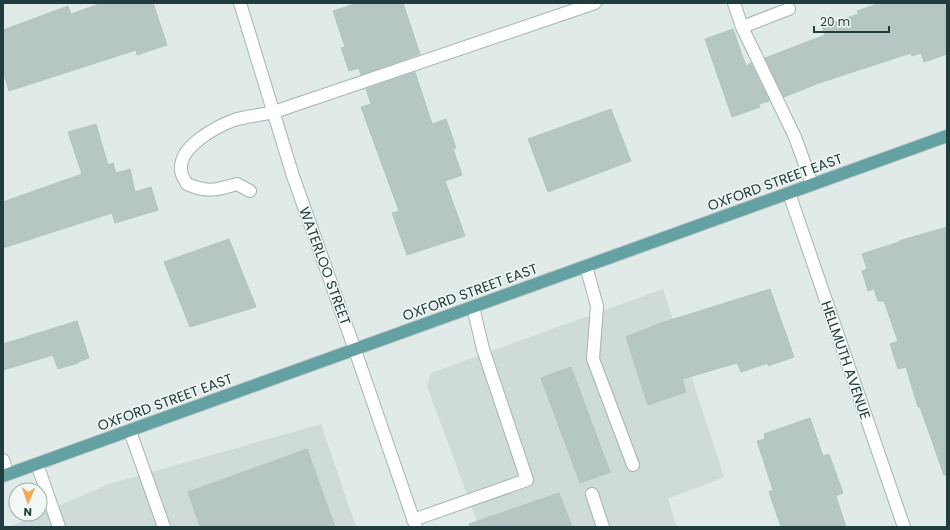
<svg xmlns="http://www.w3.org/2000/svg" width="950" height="530" viewBox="0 0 950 530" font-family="Poppins,sans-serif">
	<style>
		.built { fill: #cedbd9 }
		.building { fill: #b5c6c3; stroke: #b2c5c2 }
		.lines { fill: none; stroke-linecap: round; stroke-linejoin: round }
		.minor-casing { stroke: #a3b3b2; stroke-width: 14 }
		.major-casing { stroke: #c1c8c8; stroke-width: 14 }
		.minor { stroke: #fff; stroke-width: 12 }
		.major { stroke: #64a1a2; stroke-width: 12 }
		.labels { text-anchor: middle; stroke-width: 3; stroke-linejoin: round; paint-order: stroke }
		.street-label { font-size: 14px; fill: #203c3c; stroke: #f1f8f6 }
	</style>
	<rect width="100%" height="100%" fill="#e0ebe9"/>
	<path class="built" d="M 663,289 L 724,477 L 668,499 L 677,527 L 479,527 L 427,386 L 431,373 Z
		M 321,424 L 356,527 L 9,527 L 109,484 Z"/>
	<path class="building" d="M 102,3 L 153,3 L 167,45 L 137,55 L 136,50 L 9,91 L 3,71 L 3,30 L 68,6 L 71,14 Z
		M 357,3 L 403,3 L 420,54 L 361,75 L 359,68 L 349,71 L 341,48 L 345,47 L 333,11 Z
		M 880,3 L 947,3 L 947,54 L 924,62 L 921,53 L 912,56 L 911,53 L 819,83 L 784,97 L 765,58 L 825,35 L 822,26 L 859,14 L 857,11 Z
		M 733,29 L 746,66 L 751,63 L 769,101 L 759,104 L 760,107 L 732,117 L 705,39 Z
		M 415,72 L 432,124 L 446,119 L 456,148 L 453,149 L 462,175 L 445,181 L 465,236 L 407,255 L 392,213 L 399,211 L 361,107 L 371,104 L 366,89 Z
		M 611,109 L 631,161 L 548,192 L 528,139 Z
		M 96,124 L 108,165 L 113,163 L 116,173 L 130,169 L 135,192 L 151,187 L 158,210 L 115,223 L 112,213 L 3,248 L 3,202 L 82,174 L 68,132 Z
		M 947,227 L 947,475 L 944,475 L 920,407 L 918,407 L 906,367 L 898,369 L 890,344 L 898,341 L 884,301 L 878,301 L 874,289 L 868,291 L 862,271 L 867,269 L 862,254 L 899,242 L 899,241 Z
		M 229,239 L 256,307 L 190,327 L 164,262 Z
		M 770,289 L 794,357 L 768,366 L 768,363 L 741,372 L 737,363 L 682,379 L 686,392 L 648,405 L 626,337 L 661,323 Z
		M 77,321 L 89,358 L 78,362 L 78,363 L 58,369 L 53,355 L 3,370 L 3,344 Z
		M 571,367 L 610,472 L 580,483 L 541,378 Z
		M 810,418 L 823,456 L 829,454 L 843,493 L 836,496 L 846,527 L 781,527 L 769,492 L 773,490 L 757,441 L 765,439 L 764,434 Z
		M 307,449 L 335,527 L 200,527 L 188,492 Z
		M 559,493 L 572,527 L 469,527 L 469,524 Z"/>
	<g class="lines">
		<defs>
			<path id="minor" d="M 240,3 L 293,176 L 355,350 L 416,527
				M 734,3 L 742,27 L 795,137 L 812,184
				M 742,27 L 789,9
				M 250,191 L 237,184 C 217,190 207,193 187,184 C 185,180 181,175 181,170 C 179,146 216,127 234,120 C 247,116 261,115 274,112 L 595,3
				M 789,193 L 904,527
				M 586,266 L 597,306 L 593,359 L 633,465
				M 130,431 L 164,527
				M 3,460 L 8,474
				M 37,464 L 59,527
				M 592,494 L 603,527
				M 413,520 L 527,480 L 483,349 L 473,307"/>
			<path id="major" d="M 3,476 L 947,136"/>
		</defs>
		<use href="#minor" class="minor-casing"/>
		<use href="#major" class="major-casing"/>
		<use href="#minor" class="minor"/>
		<use href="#major" class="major"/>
	</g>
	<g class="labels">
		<g class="street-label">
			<text transform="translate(775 182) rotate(-20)" y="5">OXFORD STREET EAST</text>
			<text transform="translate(325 266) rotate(70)" y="5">WATERLOO STREET</text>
			<text transform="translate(470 292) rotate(-20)" y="5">OXFORD STREET EAST</text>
			<text transform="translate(846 360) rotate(71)" y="5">HELLMUTH AVENUE</text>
			<text transform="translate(165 402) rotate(-20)" y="5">OXFORD STREET EAST</text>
		</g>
	</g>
	<rect width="950" height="530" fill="none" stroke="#203c3c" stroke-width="8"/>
	<g transform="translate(28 502) rotate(182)"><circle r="19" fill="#f1f8f6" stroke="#9dadac"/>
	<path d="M0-3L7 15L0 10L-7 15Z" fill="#f4a755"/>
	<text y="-6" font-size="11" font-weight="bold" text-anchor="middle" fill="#203c3c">N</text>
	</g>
	<path d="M814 26v6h75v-6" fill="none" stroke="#203c3c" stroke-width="2"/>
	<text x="820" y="26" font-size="12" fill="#203c3c" stroke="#f1f8f6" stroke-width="3" paint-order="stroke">20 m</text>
</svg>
